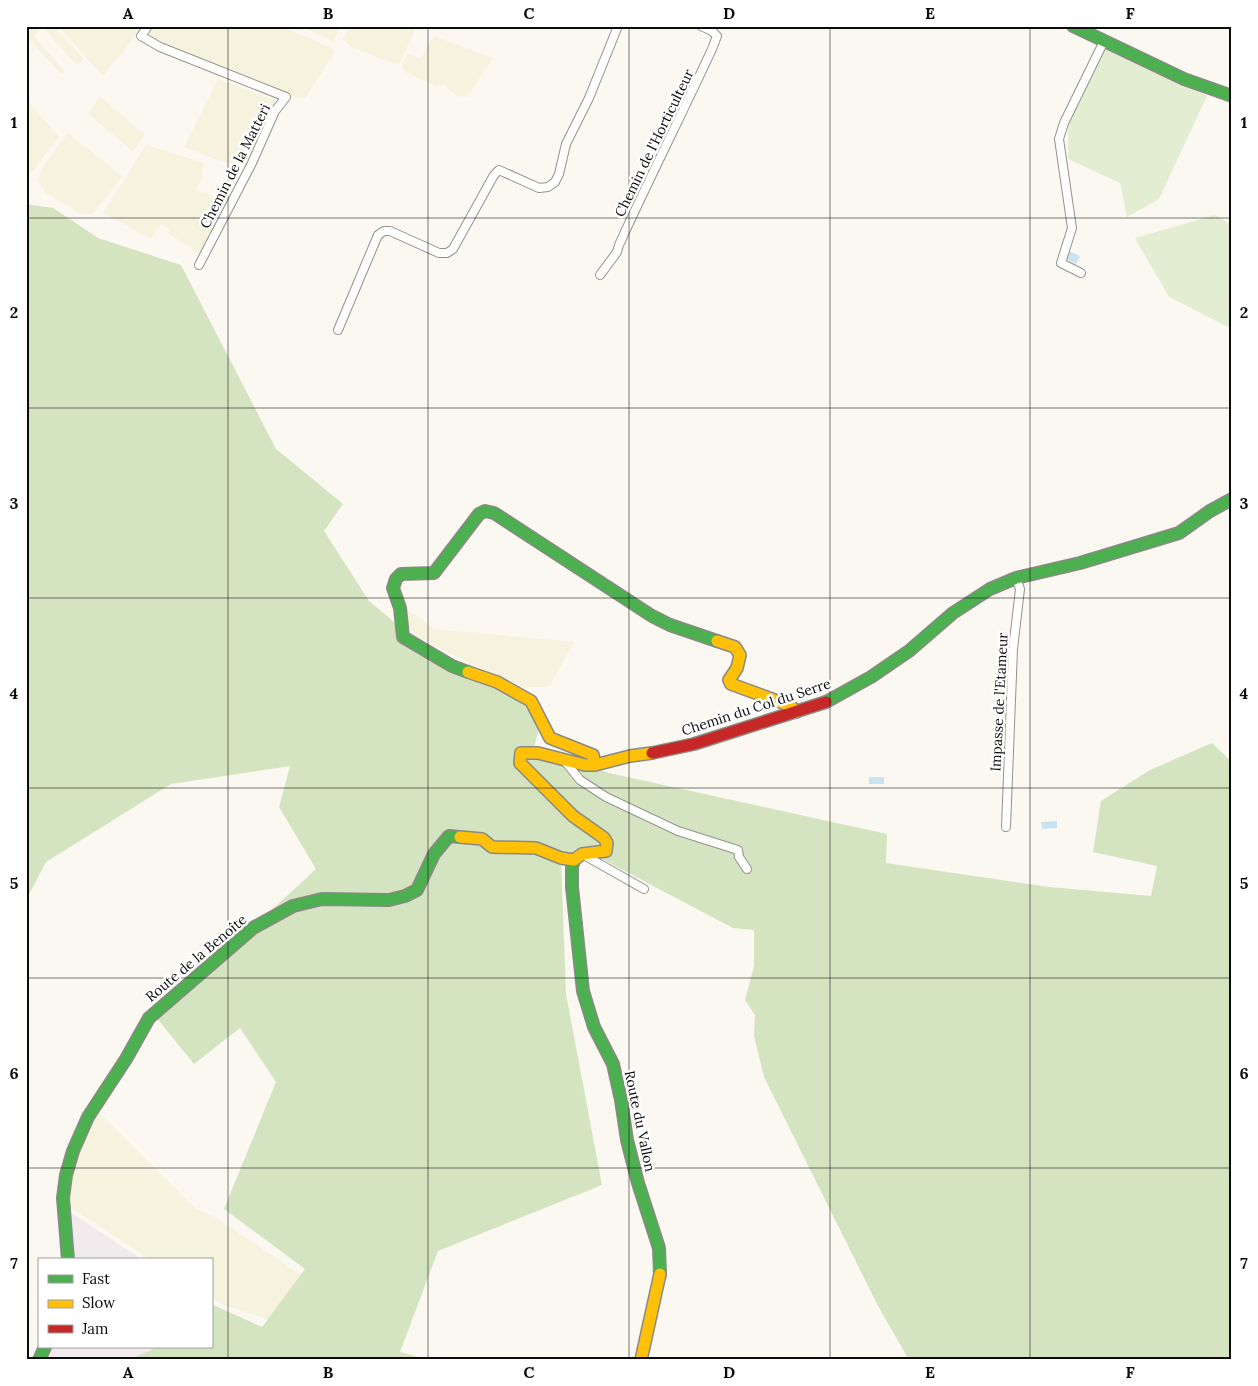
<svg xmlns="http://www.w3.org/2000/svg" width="1258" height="1386" viewBox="0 0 1258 1386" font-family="Lora,serif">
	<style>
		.industrial { fill: #f1ebed }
		.farmland { fill: #f5f2de }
		.green { fill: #e3edd2 }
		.forest { fill: #d4e4c1 }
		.water { fill: #cae3f0 }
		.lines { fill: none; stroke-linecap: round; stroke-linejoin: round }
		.street-casing { stroke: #93928f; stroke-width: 10 }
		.fast-casing { stroke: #8a8985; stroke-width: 14 }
		.slow-casing { stroke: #8a8985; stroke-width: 14 }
		.jam-casing { stroke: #8a8985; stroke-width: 14 }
		.street { stroke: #fefefd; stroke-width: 8 }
		.fast { stroke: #4caf50; stroke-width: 11 }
		.slow { stroke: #ffc107; stroke-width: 11 }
		.jam { stroke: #c62828; stroke-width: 11 }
		.grid { fill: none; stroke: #0c0c0c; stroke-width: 1; stroke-opacity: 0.55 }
		.labels { text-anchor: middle; stroke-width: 5; stroke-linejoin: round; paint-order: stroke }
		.street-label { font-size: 14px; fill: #0c0c0c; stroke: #fff }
		.neatline { fill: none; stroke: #0c0c0c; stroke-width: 2 }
		.grid-label { font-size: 16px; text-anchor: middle; font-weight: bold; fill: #0c0c0c }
	</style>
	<rect width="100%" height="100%" fill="#faf8f0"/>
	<path class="industrial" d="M 70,1212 L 143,1260 L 71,1260 Z
		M 49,1347 L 158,1347 L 128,1360 L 43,1360 Z"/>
	<path class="farmland" d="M 26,26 L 53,26 L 84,59 L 77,65 L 42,27 L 34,36 L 65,72 L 61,74 L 26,36 Z
		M 58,26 L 130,26 L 132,28 L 134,26 L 141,26 L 142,27 L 103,76 Z
		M 152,26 L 281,26 L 334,49 L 335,52 L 305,98 L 293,97 L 274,88 L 154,41 L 148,37 L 147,32 Z
		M 299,26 L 341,26 L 333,41 Z
		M 350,26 L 412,26 L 416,28 L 400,62 L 394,64 L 350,46 L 343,39 Z
		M 434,36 L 493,58 L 467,97 L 457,96 L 444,85 L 436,86 L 405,72 L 402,67 L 407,53 L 421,59 Z
		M 218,79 L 276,101 L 245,167 L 215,159 L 184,147 Z
		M 100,97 L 145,134 L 133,151 L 88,114 Z
		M 26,99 L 59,137 L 31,173 L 26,167 Z
		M 68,133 L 122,176 L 102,203 L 92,214 L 80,214 L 45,192 L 38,181 L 45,163 Z
		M 146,145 L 204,163 L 201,174 L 204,176 L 196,189 L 227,203 L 201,255 L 168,233 L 170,229 L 161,224 L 151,239 L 103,213 Z
		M 404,608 L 420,618 L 433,629 L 574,642 L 549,687 L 523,687 L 455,656 L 416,635 L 403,621 Z
		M 99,1113 L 196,1209 L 213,1216 L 301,1275 L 270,1320 L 222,1304 L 211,1297 L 211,1260 L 151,1260 L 70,1207 L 69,1182 L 82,1143 Z"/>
	<path class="green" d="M 1105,45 L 1207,96 L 1159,199 L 1127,217 L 1120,183 L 1068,159 L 1068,125 Z
		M 1215,215 L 1232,225 L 1232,329 L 1169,297 L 1135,238 Z"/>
	<path class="forest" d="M 26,204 L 53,208 L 98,238 L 181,265 L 276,449 L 343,504 L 324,531 L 369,601 L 425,648 L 543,714 L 534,747 L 609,773 L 887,834 L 886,863 L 1049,887 L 1151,896 L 1157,866 L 1093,852 L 1101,801 L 1150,770 L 1212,743 L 1232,762 L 1232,1360 L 909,1360 L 877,1304 L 764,1077 L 754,1036 L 755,1015 L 745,1000 L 754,966 L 754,930 L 733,928 L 585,850 L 561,858 L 566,994 L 602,1185 L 438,1251 L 400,1352 L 430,1360 L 128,1360 L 158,1347 L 211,1347 L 211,1304 L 262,1327 L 305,1269 L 224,1209 L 276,1082 L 240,1028 L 194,1064 L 156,1017 L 316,869 L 279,807 L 290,766 L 171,784 L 46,862 L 26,900 Z"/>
	<path class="water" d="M 1069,251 L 1080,256 L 1076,264 L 1066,259 Z
		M 869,777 L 884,777 L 884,784 L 869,784 Z
		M 1057,821 L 1057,828 L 1042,829 L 1041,822 Z"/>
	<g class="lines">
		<defs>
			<path id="street" d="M 148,26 L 141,36 L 160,47 L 286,97 L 275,111 L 252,163 L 199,265
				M 1081,273 L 1061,263 L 1072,228 L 1059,139 L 1064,123 L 1104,41
				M 600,275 L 617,252 L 619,245 C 649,179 682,114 712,49 L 717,36 L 712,31 L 701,26
				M 338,330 L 378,235 L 384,231 L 390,231 L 439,253 L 447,253 L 453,249 L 494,175 L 499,170 L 539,188 L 548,187 L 555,182 L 559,174 L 566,144 L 589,98 L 618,26
				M 564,760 L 580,780 L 606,797 L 678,831 L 738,850 L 739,857 L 747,869
				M 1006,827 L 1013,649 L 1020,589 L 1016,578
				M 582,854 L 644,889"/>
			<path id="fast" d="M 1073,26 L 1184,79 L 1232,96
				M 468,672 L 452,666 L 403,637 L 400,608 L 393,588 L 396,579 L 401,574 L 434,573 L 479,514 L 485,511 L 494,513 L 652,616 L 670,625 L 717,641
				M 826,702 L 871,677 L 909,651 L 953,613 L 990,589 L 1016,578 L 1080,563 L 1179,533 L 1210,511 L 1232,499
				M 574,860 L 572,867 L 572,887 L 583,991 L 594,1027 L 613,1064 L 621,1100 L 627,1140 L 638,1183 L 659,1248 L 660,1274
				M 68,1260 L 63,1198 L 66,1175 L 73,1151 L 88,1117 L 126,1059 L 149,1018 L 253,928 L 293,906 L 322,899 L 389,900 L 405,896 L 417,890 L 434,854 L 449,836 L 460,837
				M 39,1360 L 45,1347"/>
			<path id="slow" d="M 717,641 L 735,647 L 740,655 L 737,668 L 729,680 L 731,684 L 791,706 L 796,712
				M 468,672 L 497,682 L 531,701 L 550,738 L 593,755 L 595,765
				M 460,837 L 482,839 L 492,847 L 536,848 L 561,858 L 574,860
				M 574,860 L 582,854 L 606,851 L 607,843 L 604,838 L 573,816 L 520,763 L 521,753 L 538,753 L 585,765 L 595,765 L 630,756 L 652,753
				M 641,1360 L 660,1274"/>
			<path id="jam" d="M 652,753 L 694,744 L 826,702"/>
		</defs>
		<use href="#street" class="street-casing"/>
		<use href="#fast" class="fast-casing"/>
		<use href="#slow" class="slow-casing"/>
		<use href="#jam" class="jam-casing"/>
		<use href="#street" class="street"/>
		<use href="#fast" class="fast"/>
		<use href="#slow" class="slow"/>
		<use href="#jam" class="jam"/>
	</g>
	<path class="grid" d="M 228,26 L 228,1360M 428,26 L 428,1360M 629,26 L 629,1360M 830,26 L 830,1360M 1030,26 L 1030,1360M 26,218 L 1232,218M 26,408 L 1232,408M 26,598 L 1232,598M 26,788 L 1232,788M 26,978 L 1232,978M 26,1168 L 1232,1168"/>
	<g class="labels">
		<g class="street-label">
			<text transform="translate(654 143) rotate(-64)" y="5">Chemin de l'Horticulteur</text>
			<text transform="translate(235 166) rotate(-63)" y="5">Chemin de la Matteri</text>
			<text transform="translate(999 702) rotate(-87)" y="5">Impasse de l'Etameur</text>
			<text transform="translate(756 707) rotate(-18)" y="5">Chemin du Col du Serre</text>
			<text transform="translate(196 958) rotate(-40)" y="5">Route de la Benoîte</text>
			<text transform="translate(640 1121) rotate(78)" y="5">Route du Vallon</text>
		</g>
	</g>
	<rect width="1258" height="1386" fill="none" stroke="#ffffff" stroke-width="55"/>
	<rect x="38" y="1258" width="175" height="90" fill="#ffffff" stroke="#9e9e9e"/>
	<rect x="48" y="1275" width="25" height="8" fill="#4caf50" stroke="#9e9e9e"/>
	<text x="82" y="1284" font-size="15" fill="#0c0c0c">Fast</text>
	<rect x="48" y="1300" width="25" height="8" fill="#ffc107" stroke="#9e9e9e"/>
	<text x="82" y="1308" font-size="15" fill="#0c0c0c">Slow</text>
	<rect x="48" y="1325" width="25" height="8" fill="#c62828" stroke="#9e9e9e"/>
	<text x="82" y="1334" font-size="15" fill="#0c0c0c">Jam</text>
	<rect x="28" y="28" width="1202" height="1330" class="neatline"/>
	<g class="grid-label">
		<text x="128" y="19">A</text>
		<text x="328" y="19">B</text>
		<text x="529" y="19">C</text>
		<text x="729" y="19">D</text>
		<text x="930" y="19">E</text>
		<text x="1130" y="19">F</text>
		<text x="14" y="128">1</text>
		<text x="1244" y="128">1</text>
		<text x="14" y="318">2</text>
		<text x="1244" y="318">2</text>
		<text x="14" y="509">3</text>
		<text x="1244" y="509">3</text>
		<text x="14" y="699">4</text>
		<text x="1244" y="699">4</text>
		<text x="14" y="889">5</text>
		<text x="1244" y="889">5</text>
		<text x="14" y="1079">6</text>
		<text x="1244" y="1079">6</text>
		<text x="14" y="1269">7</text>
		<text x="1244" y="1269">7</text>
		<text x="128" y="1378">A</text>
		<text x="328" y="1378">B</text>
		<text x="529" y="1378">C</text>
		<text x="729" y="1378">D</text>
		<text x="930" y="1378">E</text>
		<text x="1130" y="1378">F</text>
	</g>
</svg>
